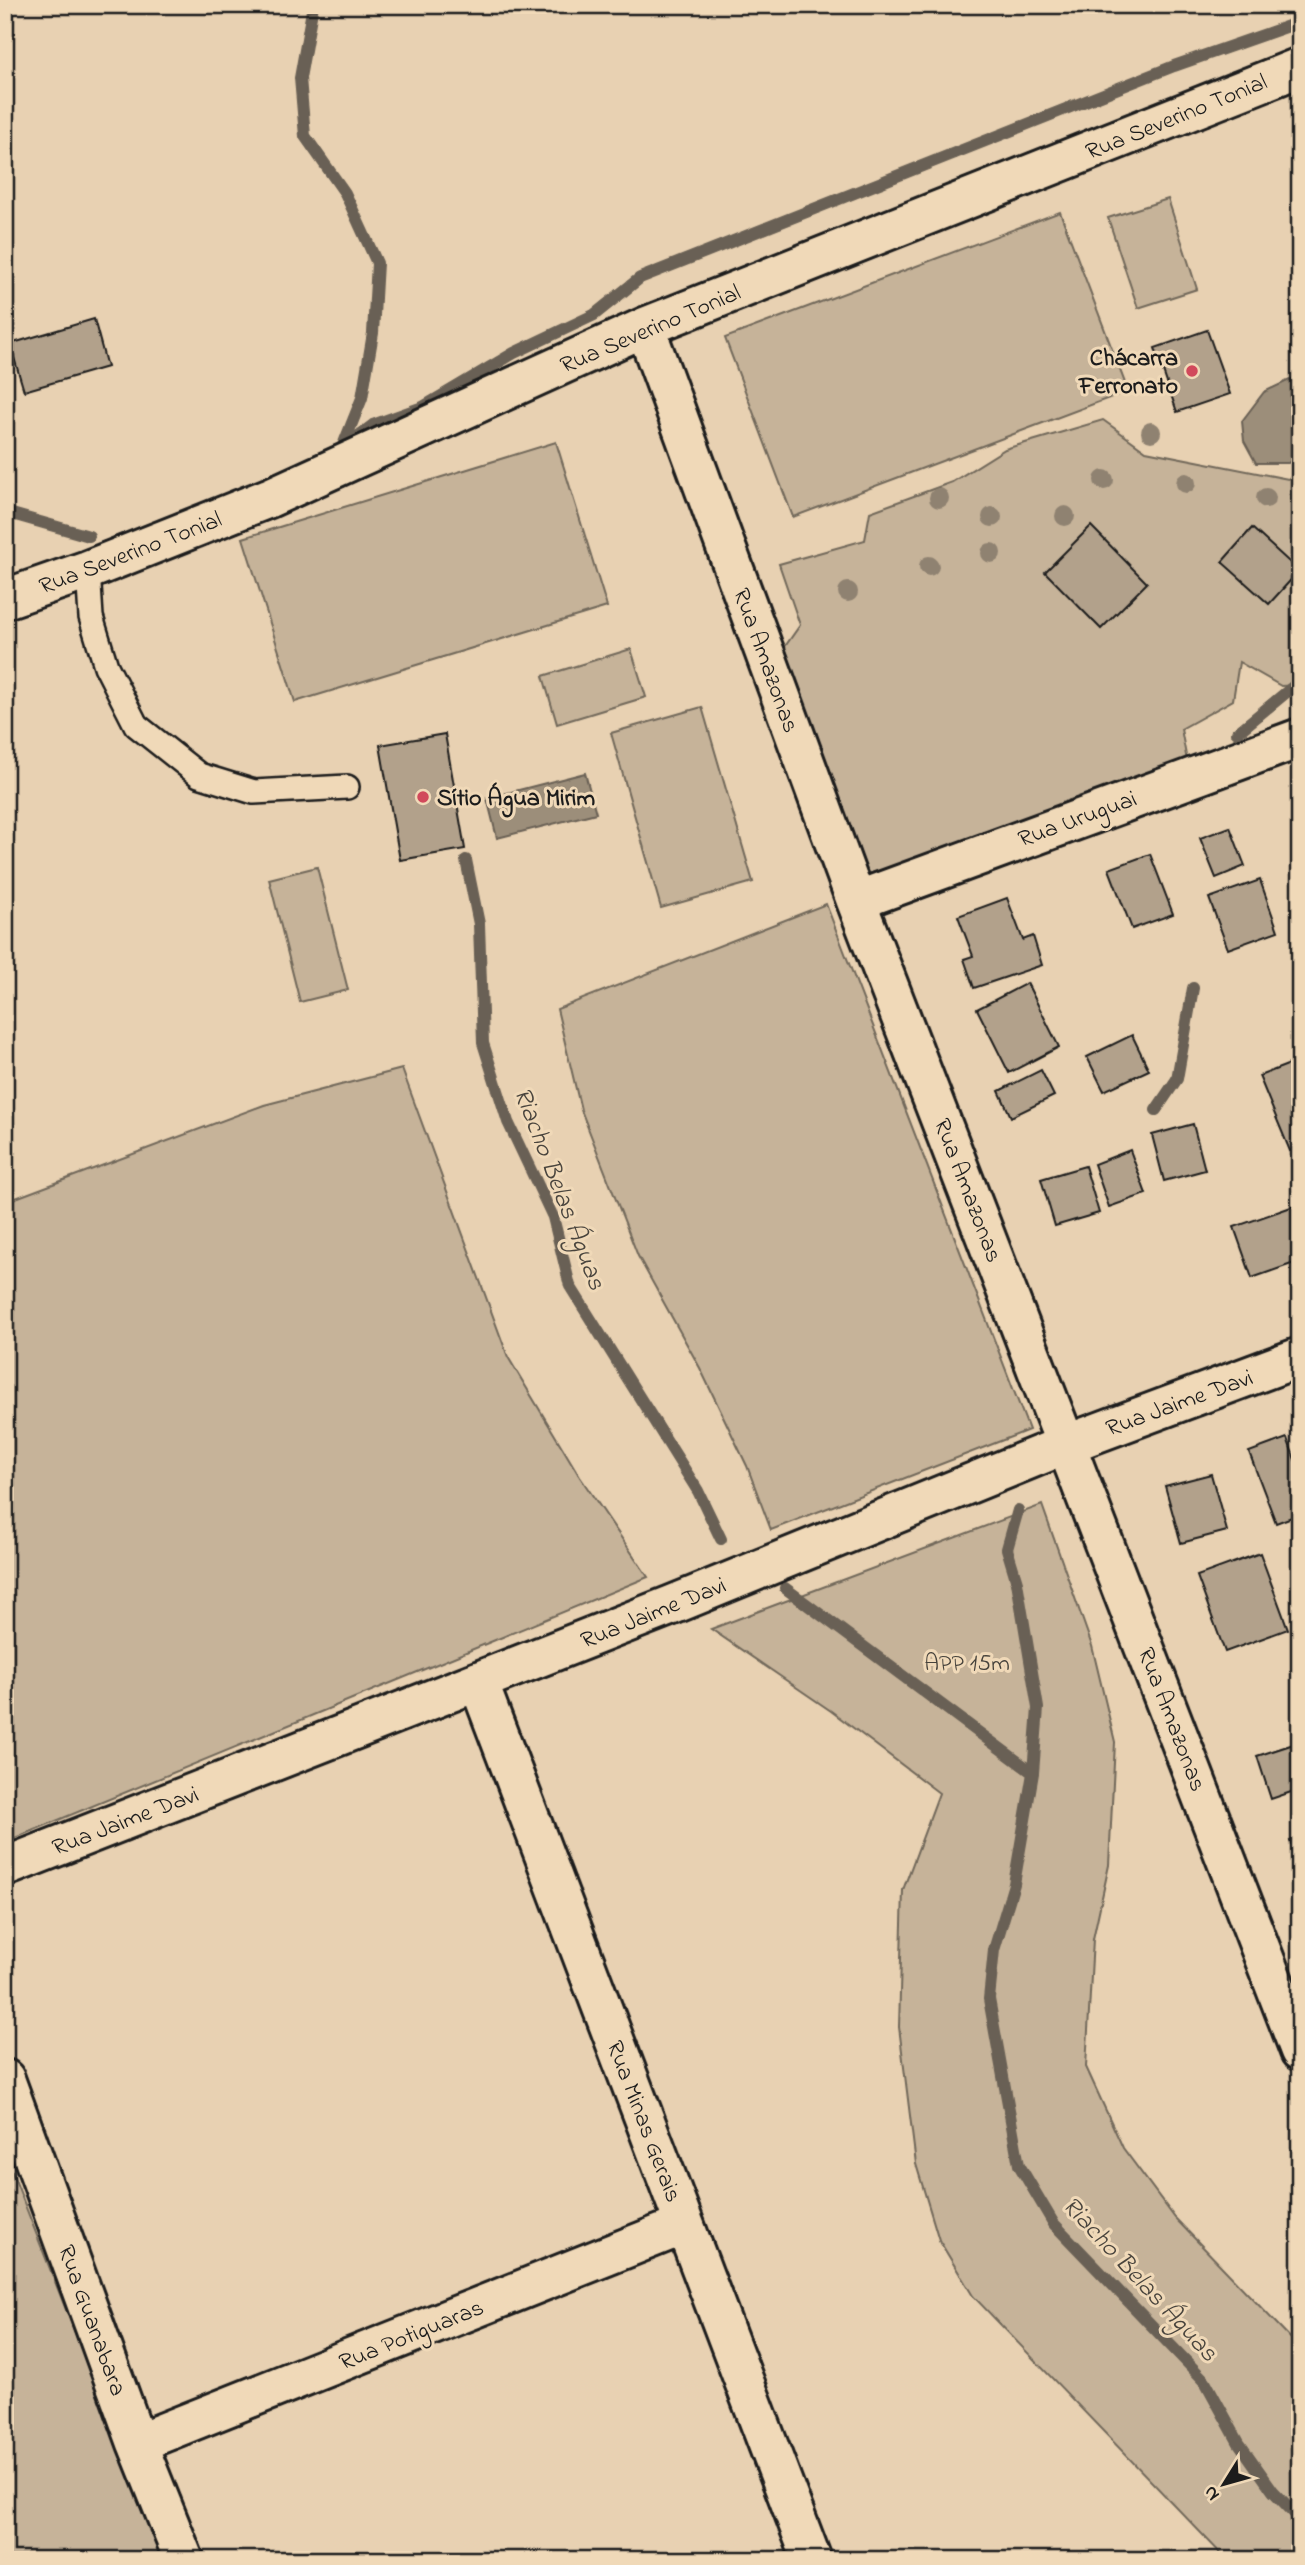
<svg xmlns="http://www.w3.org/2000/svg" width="1305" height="2565" viewBox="0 0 1305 2565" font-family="'Indie Flower',sans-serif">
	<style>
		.green { fill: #c6b399; stroke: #71685a; stroke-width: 2 }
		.water { fill: #9c8e7a; stroke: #696054; stroke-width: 2 }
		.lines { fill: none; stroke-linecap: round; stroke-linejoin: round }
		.stream { stroke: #696054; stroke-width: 12 }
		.building { fill: #b2a18b; stroke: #1c1c1c; stroke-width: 2 }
		.lane-casing { stroke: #1c1c1c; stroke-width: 28 }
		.street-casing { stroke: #1c1c1c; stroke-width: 44 }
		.lane { stroke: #f0d9b8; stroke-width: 23 }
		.street { stroke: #f0d9b8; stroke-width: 38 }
		.tree { fill: #8f8271 }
		.poi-dot { fill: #d1495b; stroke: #f0d9b8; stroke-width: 2.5 }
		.labels { text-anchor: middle; stroke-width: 6; stroke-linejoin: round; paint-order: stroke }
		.street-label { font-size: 24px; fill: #1c1c1c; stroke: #f0d9b8 }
		.poi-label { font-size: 24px; font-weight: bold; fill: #1c1c1c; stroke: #f0d9b8; text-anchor: end }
		.park-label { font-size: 24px; fill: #46423b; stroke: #f0d9b8 }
		.water-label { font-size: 26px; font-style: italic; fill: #49443d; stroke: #f0d9b8 }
	</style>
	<rect width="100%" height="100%" fill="#e8d1b2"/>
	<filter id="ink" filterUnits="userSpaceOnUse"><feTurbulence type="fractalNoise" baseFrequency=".0143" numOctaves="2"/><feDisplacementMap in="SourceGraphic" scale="14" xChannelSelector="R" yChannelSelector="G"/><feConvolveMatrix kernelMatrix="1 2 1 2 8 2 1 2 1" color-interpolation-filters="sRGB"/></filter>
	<g filter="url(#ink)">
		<path class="green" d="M 1168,199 L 1197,289 L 1138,308 L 1108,218 Z
			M 1060,212 L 1128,391 L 793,517 L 725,338 Z
			M 1103,420 L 1146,451 L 1288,479 L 1300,473 L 1300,685 L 1281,686 L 1239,662 L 1233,700 L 1181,729 L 1191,782 L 880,907 L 784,648 L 800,625 L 779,564 L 865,540 L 870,512 L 952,482 L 1005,449 Z
			M 556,442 L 607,607 L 295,702 L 243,538 Z
			M 631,649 L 646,697 L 557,724 L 543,676 Z
			M 702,707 L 753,882 L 661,908 L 611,733 Z
			M 317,867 L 348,990 L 300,1002 L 269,879 Z
			M 826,904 L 1029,1430 L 771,1530 L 747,1466 L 700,1368 L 638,1256 L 581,1110 L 557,1009 Z
			M 402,1069 L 508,1357 L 580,1477 L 648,1577 L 5,1842 L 5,1202 L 264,1105 Z
			M 1042,1505 L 1092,1646 L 1115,1742 L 1109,1865 L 1093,1939 L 1086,2067 L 1123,2148 L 1175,2218 L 1300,2348 L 1300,2560 L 1227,2560 L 973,2296 L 939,2240 L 916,2164 L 899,2027 L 903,1890 L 939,1793 L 831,1711 L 711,1629 Z
			M 5,2154 L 164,2560 L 5,2560 Z"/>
		<path class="water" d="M 1300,375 L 1300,455 L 1288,463 L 1256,463 L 1244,441 L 1242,421 L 1264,392 Z
			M 585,773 L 596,813 L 497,838 L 487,798 Z"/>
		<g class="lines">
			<path class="stream" d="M 313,5 L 300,78 L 305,136 L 345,193 L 377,263 L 373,333 L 362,398 L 342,448
				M 345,446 L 373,425 L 423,407 L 514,353 L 594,315 L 640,278 L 1174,66 L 1300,22
				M 5,512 L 89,536
				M 1237,733 L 1300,681
				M 466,860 L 479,924 L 483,1043 L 508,1122 L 553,1217 L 570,1286 L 698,1491 L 721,1539
				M 1156,1110 L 1177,1079 L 1193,988
				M 1018,1510 L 1007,1549 L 1017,1582 L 1038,1708 L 1033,1773
				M 785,1588 L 1033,1773 L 1014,1884 L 994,1950 L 989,1999 L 1019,2165 L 1054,2224 L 1205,2381 L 1239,2443 L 1273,2491 L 1300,2519"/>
		</g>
		<path class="building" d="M 94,319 L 107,367 L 24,391 L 10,344 Z
			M 1207,330 L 1230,394 L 1177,412 L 1155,348 Z
			M 1091,526 L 1147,583 L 1101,629 L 1045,572 Z
			M 1252,528 L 1299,571 L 1269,604 L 1222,562 Z
			M 445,734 L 465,849 L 400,860 L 380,745 Z
			M 1230,827 L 1245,866 L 1216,878 L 1200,838 Z
			M 1150,854 L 1173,914 L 1132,929 L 1109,869 Z
			M 1260,880 L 1278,931 L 1228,949 L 1209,898 Z
			M 1007,898 L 1023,940 L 1033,936 L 1042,965 L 974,988 L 964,959 L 973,956 L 958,916 Z
			M 1027,983 L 1059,1047 L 1009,1073 L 977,1009 Z
			M 1132,1035 L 1149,1070 L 1104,1091 L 1087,1057 Z
			M 1300,1060 L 1300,1147 L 1290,1151 L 1259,1076 Z
			M 1041,1070 L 1054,1096 L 1011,1117 L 999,1091 Z
			M 1193,1124 L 1205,1170 L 1164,1181 L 1152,1135 Z
			M 1130,1150 L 1146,1194 L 1109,1207 L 1094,1164 Z
			M 1085,1166 L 1099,1213 L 1055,1226 L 1041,1179 Z
			M 1297,1205 L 1300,1261 L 1252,1278 L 1234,1227 Z
			M 1287,1438 L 1300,1473 L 1300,1514 L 1276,1523 L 1249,1452 Z
			M 1211,1474 L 1227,1531 L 1181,1543 L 1165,1486 Z
			M 1260,1553 L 1288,1629 L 1225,1652 L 1197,1576 Z
			M 1300,1742 L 1300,1789 L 1271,1799 L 1257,1756 Z
			M 1300,1837 L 1300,1867 L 1290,1841 Z"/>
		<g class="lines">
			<defs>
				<path id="lane" d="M 88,570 L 91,617 L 106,666 L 136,725 L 199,775 L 254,792 L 347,787"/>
				<path id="street" d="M 645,327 L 856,901 L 1300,2051
					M 5,599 L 88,570 L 269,498 L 645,327 L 1300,67
					M 856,901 L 1300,738
					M 478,1681 L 812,2560
					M 5,1867 L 672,1605 L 1067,1444 L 1300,1357
					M 5,2079 L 137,2443 L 184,2560
					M 137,2443 L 684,2225"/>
			</defs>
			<use href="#lane" class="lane-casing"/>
			<use href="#street" class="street-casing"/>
			<use href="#lane" class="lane"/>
			<use href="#street" class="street"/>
		</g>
		<g class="tree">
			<circle cx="1151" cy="432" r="10"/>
			<circle cx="1104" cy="480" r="10"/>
			<circle cx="1186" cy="483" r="10"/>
			<circle cx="939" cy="498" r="10"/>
			<circle cx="1266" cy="498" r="10"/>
			<circle cx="1065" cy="516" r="10"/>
			<circle cx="992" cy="517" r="10"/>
			<circle cx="991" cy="553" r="10"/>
			<circle cx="929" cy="566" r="10"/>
			<circle cx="848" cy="592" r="10"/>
		</g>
	</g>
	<g class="poi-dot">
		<circle cx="1192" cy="371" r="7"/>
		<circle cx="423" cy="797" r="7"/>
	</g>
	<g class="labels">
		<g class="street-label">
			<text transform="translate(1176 116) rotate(-22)" y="8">Rua Severino Tonial</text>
			<text transform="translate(650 328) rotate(-23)" y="8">Rua Severino Tonial</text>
			<text transform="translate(130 552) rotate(-21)" y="8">Rua Severino Tonial</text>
			<text transform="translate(767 660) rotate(70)" y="8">Rua Amazonas</text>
			<text transform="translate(1077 818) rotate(-20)" y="8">Rua Uruguai</text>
			<text transform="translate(969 1190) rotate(69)" y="8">Rua Amazonas</text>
			<text transform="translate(1179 1402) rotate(-20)" y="8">Rua Jaime Davi</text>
			<text transform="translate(653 1612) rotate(-22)" y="8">Rua Jaime Davi</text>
			<text transform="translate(1173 1719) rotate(69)" y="8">Rua Amazonas</text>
			<text transform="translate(125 1820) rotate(-21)" y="8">Rua Jaime Davi</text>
			<text transform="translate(645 2121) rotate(69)" y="8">Rua Minas Gerais</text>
			<text transform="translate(93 2320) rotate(70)" y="8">Rua Guanabara</text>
			<text transform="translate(411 2334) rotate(-22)" y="8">Rua Potiguaras</text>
		</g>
		<g class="poi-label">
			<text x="1178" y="365">Chácarra<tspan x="1178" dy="28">Ferronato</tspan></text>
			<text x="437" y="805" text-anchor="start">Sítio Água Mirim</text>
		</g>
		<g class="park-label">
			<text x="967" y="1670">APP 15m</text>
		</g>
		<g class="water-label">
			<text transform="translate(561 1188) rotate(69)" y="9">Riacho Belas Águas</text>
			<text transform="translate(1141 2278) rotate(47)" y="9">Riacho Belas Águas</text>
		</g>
	</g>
	<rect width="1305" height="2565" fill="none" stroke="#f0d9b8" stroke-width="28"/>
	<rect x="14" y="14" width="1277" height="2537" fill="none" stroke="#1c1c1c" stroke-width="2.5" filter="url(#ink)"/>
	<g transform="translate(1224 2484) rotate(233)" stroke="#f0d9b8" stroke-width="5" paint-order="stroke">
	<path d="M0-5L12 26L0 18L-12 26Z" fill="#1c1c1c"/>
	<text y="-10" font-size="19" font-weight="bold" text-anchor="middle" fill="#1c1c1c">N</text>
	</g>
</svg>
